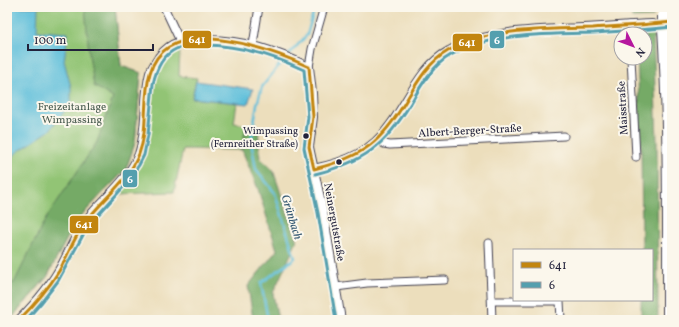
<svg xmlns="http://www.w3.org/2000/svg" width="679" height="327" viewBox="0 0 679 327" font-family="Vollkorn,serif">
	<style>
		.green { fill: #92c475; stroke: #5a7358 }
		.forest { fill: #75aa66; stroke: #4c6650 }
		.water { fill: #5cbeda; stroke: #3f708a }
		.lines { fill: none; stroke-linecap: round; stroke-linejoin: round }
		.stream { stroke: #5cbeda; stroke-width: 2.5 }
		.tertiary-tunnel { stroke: #c4b8a2; stroke-width: 8; stroke-dasharray: 8 4; stroke-linecap: butt }
		.minor-casing { stroke: #403e4e; stroke-width: 9 }
		.tertiary-casing { stroke: #403e4e; stroke-width: 10 }
		.motorway-casing { stroke: #403e4e; stroke-width: 14 }
		.minor { stroke: #fff; stroke-width: 7 }
		.tertiary { stroke: #fff; stroke-width: 8 }
		.motorway { stroke: #fff; stroke-width: 12 }
		.motorway-bridge-casing { stroke: #403e4e; stroke-width: 14; stroke-linecap: butt }
		.motorway-bridge { stroke: #fff; stroke-width: 12 }
		.bus-1-casing { stroke: #fbf7ec; stroke-width: 6 }
		.bus-2-casing { stroke: #fbf7ec; stroke-width: 6 }
		.bus-1 { stroke: #c2850f; stroke-width: 3 }
		.bus-2 { stroke: #549fae; stroke-width: 3 }
		.bus-dot { fill: #22223b; stroke: #fbf7ec; stroke-width: 1.5 }
		.labels { text-anchor: middle; stroke-width: 4; stroke-linejoin: round; paint-order: stroke }
		.bus-label { font-size: 10px; fill: #22223b; stroke: #fbf7ec; text-anchor: end }
		.park-label { font-size: 11px; fill: #495b4f; stroke: #fbf7ec }
		.street-label { font-size: 11px; fill: #22223b; stroke: #fbf7ec }
		.water-label { font-size: 12px; font-style: italic; fill: #365973; stroke: #fbf7ec }
		.line-badge { stroke: #fbf7ec; stroke-width: 1.5 }
		.badge-label { font-size: 11px; text-anchor: middle; font-weight: bold; fill: #fff }
	</style>
	<rect width="100%" height="100%" fill="#fbf7ec"/>
	<filter id="ink" filterUnits="userSpaceOnUse"><feTurbulence type="fractalNoise" baseFrequency=".025" numOctaves="2"/><feDisplacementMap in="SourceGraphic" scale="8" xChannelSelector="R" yChannelSelector="G"/><feConvolveMatrix kernelMatrix="1 2 1 2 8 2 1 2 1" color-interpolation-filters="sRGB"/></filter>
	<filter id="wash" filterUnits="userSpaceOnUse"><feTurbulence type="fractalNoise" baseFrequency=".012" numOctaves="4" result="noise"/><feDisplacementMap in="SourceGraphic" scale="16" xChannelSelector="R" yChannelSelector="G"/><feGaussianBlur stdDeviation="0.9" result="paint"/><feColorMatrix in="noise" values="0 0 0 0 0 0 0 0 0 0 0 0 0 0 0 0 0 1.4 0 .05"/><feComposite in="paint" operator="in"/></filter>
	<g filter="url(#wash)">
		<rect width="100%" height="100%" fill="#ecdebc"/>
		<path class="green" d="M 7,7 L 115,7 L 121,66 L 141,73 L 135,143 L 126,169 L 76,221 L 47,277 L 10,320 L 7,320 Z
			M 180,48 L 179,76 L 197,78 L 192,98 L 237,103 L 234,123 L 246,125 L 242,150 L 183,149 L 174,192 L 119,194 L 137,171 L 147,141 L 157,65 Z"/>
		<path class="forest" d="M 85,7 L 115,7 L 121,66 L 141,73 L 135,143 L 126,169 L 76,221 L 47,277 L 10,320 L 7,320 L 7,284 L 14,283 L 45,220 L 97,142 L 113,98 L 94,86 L 89,54 Z
			M 631,7 L 652,7 L 653,17 L 632,18 Z
			M 653,30 L 657,142 L 658,320 L 641,320 L 641,300 L 652,300 L 652,250 L 642,250 L 641,148 L 637,58 L 645,58 L 645,34 L 636,34 L 636,33 Z
			M 246,125 L 258,126 L 260,158 L 273,170 L 297,241 L 273,293 L 278,320 L 253,320 L 248,286 L 277,250 L 258,189 L 242,150 Z"/>
		<path class="water" d="M 7,7 L 38,7 L 37,31 L 68,33 L 64,61 L 71,87 L 71,103 L 49,131 L 16,153 L 7,166 Z
			M 196,81 L 253,89 L 248,104 L 192,98 Z"/>
		<g class="lines">
			<path class="stream" d="M 268,320 L 261,283 L 295,258 L 275,193 L 256,169 L 251,142 L 257,104 L 262,87 L 280,64 L 307,35 L 313,14 L 314,7"/>
		</g>
	</g>
	<g filter="url(#ink)">
		<g class="lines">
			<path class="tertiary-tunnel" d="M 652,24 L 672,22"/>
			<defs>
				<path id="minor" d="M 164,7 L 180,41
					M 629,25 L 630,34
					M 253,45 L 259,7
					M 631,58 L 636,157
					M 309,67 L 312,49 L 324,7
					M 379,139 L 384,144 L 390,145 L 564,136
					M 489,243 L 492,320
					M 336,287 L 367,283 L 445,280
					M 492,301 L 560,301 L 561,320"/>
				<path id="tertiary" d="M 314,169 C 346,162 372,152 391,124 C 409,100 420,67 449,51 C 485,30 541,30 583,28 C 606,27 629,25 652,24
					M 19,320 C 36,303 52,284 63,263 C 71,248 77,231 88,218 C 105,197 129,180 139,154 C 148,128 143,99 150,73 C 152,67 156,62 159,57 C 172,39 187,40 207,40 C 245,40 275,51 309,67 L 312,93 L 313,117 L 309,147 L 323,212 L 341,320"/>
				<path id="motorway" d="M 664,28 C 670,125 669,223 669,320"/>
			</defs>
			<use href="#minor" class="minor-casing"/>
			<use href="#tertiary" class="tertiary-casing"/>
			<use href="#motorway" class="motorway-casing"/>
			<use href="#minor" class="minor"/>
			<use href="#tertiary" class="tertiary"/>
			<use href="#motorway" class="motorway"/>
			<defs>
				<path id="motorway-bridge" d="M 664,16 L 664,28"/>
			</defs>
			<use href="#motorway-bridge" class="motorway-bridge-casing"/>
			<use href="#motorway-bridge" class="motorway-bridge"/>
			<defs>
				<path id="bus-1" d="M 309,67 L 313,117 L 309,147 L 314,169
					M 314,169 C 363,157 382,142 407,99 C 418,81 429,62 448,51 C 486,28 550,29 593,28 C 620,26 646,25 672,22
					M 19,320 C 34,305 48,289 59,271 C 68,255 74,237 85,223 C 102,199 128,182 139,154 C 149,128 142,100 150,73 C 168,11 270,49 309,67"/>
				<path id="bus-2" d="M 315,174 C 364,162 385,146 411,103 C 421,85 433,65 451,55 C 491,33 549,34 594,33 C 620,31 646,30 672,27
					M 26,320 L 41,303 L 58,281 L 88,226 L 127,183 L 139,165 L 144,155 L 148,135 L 153,84 C 156,70 163,55 176,49 C 184,45 194,45 203,45 C 239,45 272,55 304,70 L 308,117 L 304,148 L 318,213 L 336,320"/>
			</defs>
			<use href="#bus-1" class="bus-1-casing"/>
			<use href="#bus-2" class="bus-2-casing"/>
			<use href="#bus-1" class="bus-1"/>
			<use href="#bus-2" class="bus-2"/>
		</g>
	</g>
	<g class="bus-dot">
		<circle cx="306" cy="136" r="3.5"/>
		<circle cx="339" cy="162" r="3.5"/>
	</g>
	<g class="labels">
		<g class="bus-label">
			<text x="298" y="134">Wimpassing<tspan x="298" dy="13">(Fernreither Straße)</tspan></text>
		</g>
		<g class="park-label">
			<text x="72" y="110">Freizeitanlage<tspan x="72" dy="13">Wimpassing</tspan></text>
		</g>
		<g class="street-label">
			<text transform="translate(622 108) rotate(-93)" y="4">Maisstraße</text>
			<text transform="translate(470 130) rotate(-3)" y="4">Albert-Berger-Straße</text>
			<text transform="translate(335 222) rotate(80)" y="4">Neinergutstraße</text>
		</g>
		<g class="water-label">
			<text transform="translate(292 217) rotate(73)" y="4">Grünbach</text>
		</g>
	</g>
	<g class="line-badge">
		<rect x="182" y="30" width="30" height="19" rx="4" fill="#c2850f"/>
		<rect x="489" y="30" width="16" height="19" rx="4" fill="#549fae"/>
		<rect x="452" y="33" width="31" height="19" rx="4" fill="#c2850f"/>
		<rect x="122" y="169" width="16" height="19" rx="4" fill="#549fae"/>
		<rect x="69" y="215" width="30" height="19" rx="4" fill="#c2850f"/>
	</g>
	<g class="badge-label">
		<text x="197" y="43">641</text>
		<text x="497" y="44">6</text>
		<text x="467" y="46">641</text>
		<text x="130" y="183">6</text>
		<text x="84" y="228">641</text>
	</g>
	<rect width="679" height="327" fill="none" stroke="#fbf7ec" stroke-width="24"/>
	<rect x="513" y="249" width="140" height="52" fill="#fbf7ec" stroke="#a4a2a5"/>
	<rect x="521" y="262" width="20" height="6" fill="#c2850f" stroke="#a4a2a5"/>
	<text x="549" y="269" font-size="12" fill="#22223b">641</text>
	<rect x="521" y="282" width="20" height="6" fill="#549fae" stroke="#a4a2a5"/>
	<text x="549" y="289" font-size="12" fill="#22223b">6</text>
	<g transform="translate(633 46) rotate(132)"><circle r="19" fill="#fbf7ec" stroke="#a4a2a5"/>
	<path d="M0-3L7 15L0 10L-7 15Z" fill="#b5179e"/>
	<text y="-6" font-size="11" font-weight="bold" text-anchor="middle" fill="#22223b">N</text>
	</g>
	<path d="M28 44v6h125v-6" fill="none" stroke="#22223b" stroke-width="2"/>
	<text x="34" y="44" font-size="12" fill="#22223b" stroke="#fbf7ec" stroke-width="3" paint-order="stroke">100 m</text>
</svg>
